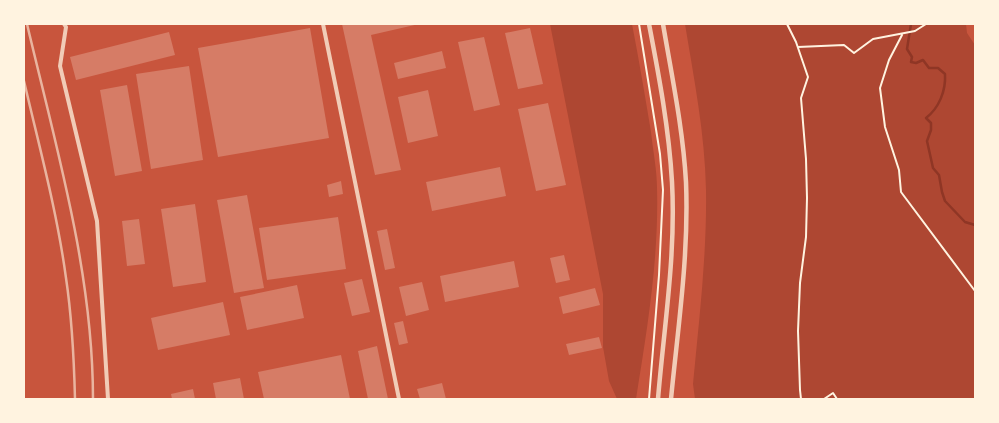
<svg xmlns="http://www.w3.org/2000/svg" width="999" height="423" viewBox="0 0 999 423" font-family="Literata,serif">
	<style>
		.green { fill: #ae4732 }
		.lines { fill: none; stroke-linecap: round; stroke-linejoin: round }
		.stream { stroke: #8f3625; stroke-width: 2.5 }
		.building { fill: #d67c66 }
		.path { stroke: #fff3e0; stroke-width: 2 }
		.minor { stroke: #f1ccb7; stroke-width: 4 }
		.tertiary { stroke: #f1ccb7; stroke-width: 4.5 }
		.rail { stroke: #e9b49f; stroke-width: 2.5 }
	</style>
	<rect width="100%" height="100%" fill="#c8553d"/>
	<path class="green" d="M 550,24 L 632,24 C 639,60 645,96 651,132 C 653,151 657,170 657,188 C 659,259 647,330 636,399 L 617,399 L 609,381 L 603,347 L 603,294 Z
		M 685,24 L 966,24 L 967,33 L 975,45 L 975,399 L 695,399 L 693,384 C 699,320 707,255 706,190 C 705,134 694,79 685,24 Z"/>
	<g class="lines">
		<path class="stream" d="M 911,24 L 907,49 L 912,57 L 911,62 L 916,63 L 923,60 L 929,68 L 938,68 L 945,74 C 946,91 939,108 926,118 L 931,123 L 931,130 L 927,141 L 933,168 L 939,175 L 942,192 L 945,201 L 965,222 L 975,225"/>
	</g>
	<path class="building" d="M 342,24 L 419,24 L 371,35 L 401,170 L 375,175 Z
		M 310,28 L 329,138 L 218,157 L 198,48 Z
		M 530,28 L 543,84 L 518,89 L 505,33 Z
		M 169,32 L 175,55 L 76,80 L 70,57 Z
		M 484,37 L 500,105 L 474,111 L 458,42 Z
		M 442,51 L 446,68 L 398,79 L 394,63 Z
		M 189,66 L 203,160 L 151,169 L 136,74 Z
		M 127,85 L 142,171 L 115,176 L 100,90 Z
		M 428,90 L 438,136 L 408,143 L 398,97 Z
		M 548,103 L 566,185 L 536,191 L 518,109 Z
		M 500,167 L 506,196 L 432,211 L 426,182 Z
		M 341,181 L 343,194 L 329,197 L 327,185 Z
		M 247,195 L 264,288 L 234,293 L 217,200 Z
		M 195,204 L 206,282 L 173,287 L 161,209 Z
		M 338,217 L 346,269 L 267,280 L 259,228 Z
		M 139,219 L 145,264 L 127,266 L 122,221 Z
		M 387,229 L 395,268 L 385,270 L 377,231 Z
		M 564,255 L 570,280 L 556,283 L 550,258 Z
		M 514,261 L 519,287 L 445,302 L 440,276 Z
		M 362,279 L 370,312 L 352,316 L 344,283 Z
		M 422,282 L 429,310 L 406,316 L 399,287 Z
		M 297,285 L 304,318 L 247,330 L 240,297 Z
		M 595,288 L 600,305 L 563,314 L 559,297 Z
		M 223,302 L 230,335 L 158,350 L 151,318 Z
		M 403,321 L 408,343 L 399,345 L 394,323 Z
		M 599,337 L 602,348 L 569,355 L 566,344 Z
		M 377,346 L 388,399 L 368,399 L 358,351 Z
		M 341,355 L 350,399 L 264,399 L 258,372 Z
		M 240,378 L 244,399 L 216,399 L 213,383 Z
		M 442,383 L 446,399 L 420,399 L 417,389 Z
		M 193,389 L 195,399 L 172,399 L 171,394 Z"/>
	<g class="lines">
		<path class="path" d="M 639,24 L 660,154 L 663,190 L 659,275 L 649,399
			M 787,24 L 796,42 L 808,77 L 801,98 L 806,159 L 807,198 L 806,237 L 800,283 L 798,331 L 800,390 L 801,399
			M 902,35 L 889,60 L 880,88 L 885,127 L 899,170 L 901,192 L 975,291
			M 798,47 L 844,45 L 854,53 L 873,39 L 915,31 L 926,24
			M 824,399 L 833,393 L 837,399"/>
		<path class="minor" d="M 64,24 L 66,27 L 60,66 L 97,221 L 108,399
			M 323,24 L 399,399"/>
		<path class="tertiary" d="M 649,24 C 659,76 669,129 672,182 C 676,255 664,327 658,399
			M 663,24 C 672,77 683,129 686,182 C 689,255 678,327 671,399"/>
		<path class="rail" d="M 27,24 C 56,147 93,272 93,399
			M 24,81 C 39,146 57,211 66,278 C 72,318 74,359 75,399"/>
	</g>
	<rect width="999" height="423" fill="none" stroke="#fff3e0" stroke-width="50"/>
</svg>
